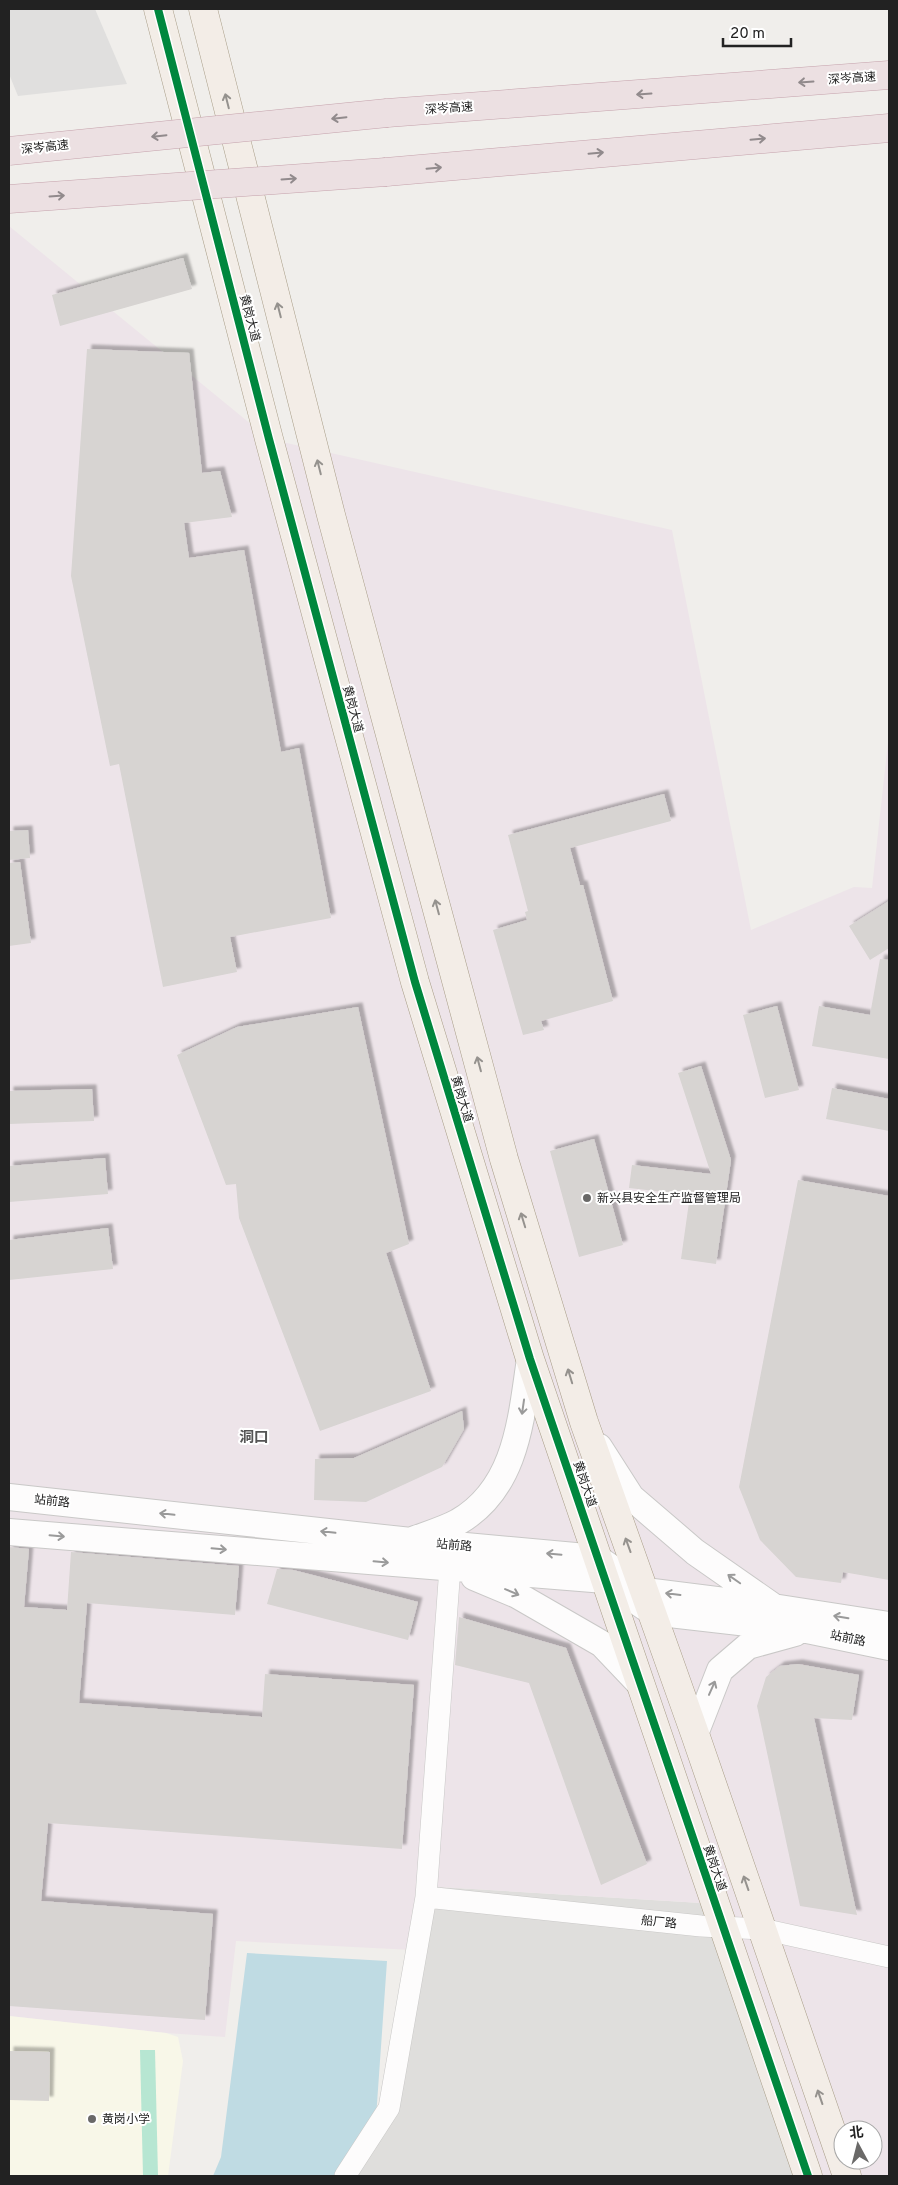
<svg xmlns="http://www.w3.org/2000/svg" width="898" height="2185" viewBox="0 0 898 2185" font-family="Overpass,'Noto Sans SC',sans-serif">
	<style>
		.residential { fill: #dfdedc }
		.industrial { fill: #ede4e9; fill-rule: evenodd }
		.education { fill: #f8f7e8 }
		.pitch { fill: #b7e6d2 }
		.parking { fill: #e0dfde }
		.water { fill: #bfdbe3 }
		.building { fill: #d7d4d2; filter: url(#shadow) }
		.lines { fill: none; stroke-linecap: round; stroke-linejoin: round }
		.minor-casing { stroke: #c9c8c7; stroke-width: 22 }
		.tertiary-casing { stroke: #c9c8c7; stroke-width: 28 }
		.primary-casing { stroke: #a79c86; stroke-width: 29 }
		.motorway-casing { stroke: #c5a2ac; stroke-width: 29 }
		.minor { stroke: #fdfcfc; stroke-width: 21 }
		.tertiary { stroke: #fdfcfc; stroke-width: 26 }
		.primary { stroke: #f3ede7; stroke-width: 28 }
		.motorway { stroke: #ece0e2; stroke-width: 28 }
		.motorway-bridge-casing { stroke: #c5a2ac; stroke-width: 29; stroke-linecap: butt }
		.motorway-bridge { stroke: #ece0e2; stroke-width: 28 }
		.cycleway-casing { stroke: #fff; stroke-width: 11 }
		.cycleway { stroke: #00873e; stroke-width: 8 }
		.oneway { stroke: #918a8c }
		.oneway2 { stroke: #95928e }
		.oneway3 { stroke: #9a9a9a }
		.poi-dot { fill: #6a6968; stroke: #fff; stroke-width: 2 }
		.labels { text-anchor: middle; stroke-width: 4; stroke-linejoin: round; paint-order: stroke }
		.street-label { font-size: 12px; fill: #222; stroke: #fff }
		.poi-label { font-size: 12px; fill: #222; stroke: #fff; text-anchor: start }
		.quarter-label { font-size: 15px; font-weight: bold; fill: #555; stroke: #fff }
	</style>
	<defs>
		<filter id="shadow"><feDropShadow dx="4.5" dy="-4.5" stdDeviation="1" flood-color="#0004"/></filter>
	</defs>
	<rect width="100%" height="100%" fill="#f0eeeb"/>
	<path class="residential" d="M 422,1886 L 701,1903 L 796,2176 L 345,2176 L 389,2108 Z"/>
	<path class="industrial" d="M 9,226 L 269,439 L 672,530 L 751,930 L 854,887 L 872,888 L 889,733 L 889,2176 L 796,2176 L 701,1903 L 423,1886 L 413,1950 L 236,1941 L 225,2037 L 166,2033 L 9,2016 ZM 843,2130 L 873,2130 L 873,2160 L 843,2160 Z"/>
	<path class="education" d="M 9,2016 L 166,2033 L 178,2037 L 183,2061 L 168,2176 L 9,2176 Z"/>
	<path class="pitch" d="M 140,2050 L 155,2050 L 158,2176 L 143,2176 Z"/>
	<path class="parking" d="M 9,9 L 95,9 L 127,84 L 18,96 L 9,74 Z"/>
	<path class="water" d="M 247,1953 L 387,1961 L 376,2118 L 334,2176 L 213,2176 L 221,2157 Z"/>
	<path class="building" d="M 183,258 L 192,289 L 60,326 L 52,295 Z
		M 87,349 L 189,353 L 202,473 L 220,471 L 232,517 L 184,523 L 189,558 L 244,550 L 281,752 L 299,748 L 331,918 L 230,937 L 237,972 L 163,987 L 119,764 L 110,766 L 71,576 Z
		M 664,794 L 671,821 L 570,848 L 580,885 L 583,885 L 613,1001 L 541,1021 L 544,1030 L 523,1035 L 493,930 L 527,920 L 525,912 L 528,911 L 508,835 Z
		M 28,830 L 30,858 L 9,860 L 9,831 Z
		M 20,862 L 31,943 L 9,946 L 9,863 Z
		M 889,901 L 889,948 L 870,960 L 849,926 Z
		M 880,959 L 889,960 L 889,1059 L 812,1046 L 819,1006 L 870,1015 Z
		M 777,1006 L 799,1090 L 765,1098 L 743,1015 Z
		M 358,1007 L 409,1244 L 386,1253 L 431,1391 L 320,1431 L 239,1218 L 236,1184 L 226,1185 L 177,1055 L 237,1027 Z
		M 701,1066 L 731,1160 L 716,1264 L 681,1259 L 690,1195 L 629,1188 L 632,1165 L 711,1174 L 678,1073 Z
		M 832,1088 L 889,1099 L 889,1131 L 826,1119 Z
		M 92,1089 L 94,1121 L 9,1124 L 9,1091 Z
		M 594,1139 L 623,1245 L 579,1257 L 550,1151 Z
		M 105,1158 L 108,1194 L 9,1202 L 9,1166 Z
		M 798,1180 L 889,1196 L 889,1580 L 843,1572 L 841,1583 L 796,1577 L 760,1540 L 739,1487 Z
		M 108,1228 L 113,1269 L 9,1280 L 9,1240 Z
		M 462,1411 L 464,1429 L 442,1467 L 366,1502 L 314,1500 L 315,1459 L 354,1458 Z
		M 9,1547 L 29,1549 L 24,1607 L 67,1610 L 71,1552 L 239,1566 L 235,1615 L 87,1603 L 79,1703 L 262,1717 L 265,1674 L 414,1685 L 402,1849 L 48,1823 L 41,1901 L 213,1914 L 205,2020 L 9,2006 Z
		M 277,1569 L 293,1570 L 418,1602 L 408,1640 L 267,1604 Z
		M 459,1617 L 566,1648 L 647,1864 L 601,1885 L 529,1683 L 455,1665 Z
		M 798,1664 L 859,1675 L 852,1720 L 814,1718 L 857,1915 L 800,1906 L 757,1706 L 766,1677 L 780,1666 Z
		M 9,2051 L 50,2052 L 49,2101 L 9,2100 Z"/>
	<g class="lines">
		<defs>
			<path id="minor" d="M 426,1897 L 701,1926 L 762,1929 L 889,1957
				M 345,2176 L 389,2108 L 426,1897 L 450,1567"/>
			<path id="tertiary" d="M 599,1447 L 631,1497 L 695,1552 L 771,1605
				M 9,1497 L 411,1541 L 597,1558 L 645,1591 L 773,1607 L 889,1625
				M 9,1532 L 605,1580 L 652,1612 L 807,1630 L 889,1647
				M 415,1539 C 429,1534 445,1529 458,1522 C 517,1488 521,1419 530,1359
				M 474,1577 L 517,1595 L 602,1644 L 640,1684
				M 695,1734 L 720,1670 L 748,1646 L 795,1633"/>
			<path id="primary" d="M 158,9 L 269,439 L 415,982 L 530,1359 L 808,2176
				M 203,9 L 331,515 L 504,1159 L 584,1422 L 695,1734 L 847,2176"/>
			<path id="motorway" d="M 387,113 L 889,75
				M 386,172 L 889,128"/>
		</defs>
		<use href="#minor" class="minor-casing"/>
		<use href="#tertiary" class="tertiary-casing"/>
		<use href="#primary" class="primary-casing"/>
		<use href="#motorway" class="motorway-casing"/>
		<use href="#minor" class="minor"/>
		<use href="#tertiary" class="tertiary"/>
		<use href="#primary" class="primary"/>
		<use href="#motorway" class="motorway"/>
		<defs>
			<path id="motorway-bridge" d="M 9,151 L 387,113
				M 9,199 L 386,172"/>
		</defs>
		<use href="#motorway-bridge" class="motorway-bridge-casing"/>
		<use href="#motorway-bridge" class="motorway-bridge"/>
		<defs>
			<path id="cycleway" d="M 158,9 L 269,439 L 415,982 L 530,1359 L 808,2176"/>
		</defs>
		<use href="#cycleway" class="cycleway-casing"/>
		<use href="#cycleway" class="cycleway"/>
	</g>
	<defs><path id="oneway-shaft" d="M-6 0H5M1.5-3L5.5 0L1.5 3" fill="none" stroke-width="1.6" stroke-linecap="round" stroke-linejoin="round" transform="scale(1.25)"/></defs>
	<g class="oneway">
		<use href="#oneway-shaft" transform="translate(806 82) rotate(176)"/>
		<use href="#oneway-shaft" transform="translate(644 94) rotate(176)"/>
		<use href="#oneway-shaft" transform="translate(339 118) rotate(174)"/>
		<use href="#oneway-shaft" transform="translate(159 136) rotate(174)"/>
		<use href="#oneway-shaft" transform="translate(758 139) rotate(-5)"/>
		<use href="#oneway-shaft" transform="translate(596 153) rotate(-5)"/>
		<use href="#oneway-shaft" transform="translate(434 168) rotate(-5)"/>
		<use href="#oneway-shaft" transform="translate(289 179) rotate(-4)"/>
		<use href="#oneway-shaft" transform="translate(57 196) rotate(-4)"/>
	</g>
	<g class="oneway2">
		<use href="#oneway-shaft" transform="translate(227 101) rotate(-104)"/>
		<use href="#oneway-shaft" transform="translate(279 310) rotate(-104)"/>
		<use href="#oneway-shaft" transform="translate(319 467) rotate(-104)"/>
		<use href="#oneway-shaft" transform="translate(437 907) rotate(-105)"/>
		<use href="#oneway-shaft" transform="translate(479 1064) rotate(-105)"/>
		<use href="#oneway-shaft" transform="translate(523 1220) rotate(-107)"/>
		<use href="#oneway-shaft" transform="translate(570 1376) rotate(-107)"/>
		<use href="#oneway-shaft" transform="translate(628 1545) rotate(-110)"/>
		<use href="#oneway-shaft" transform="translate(746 1883) rotate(-109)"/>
		<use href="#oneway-shaft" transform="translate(820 2097) rotate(-109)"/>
	</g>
	<g class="oneway3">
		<use href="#oneway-shaft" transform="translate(523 1407) rotate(98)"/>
		<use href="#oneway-shaft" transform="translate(167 1514) rotate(-174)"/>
		<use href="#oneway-shaft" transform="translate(328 1532) rotate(-174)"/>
		<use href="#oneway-shaft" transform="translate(57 1536) rotate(5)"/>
		<use href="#oneway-shaft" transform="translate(219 1549) rotate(5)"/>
		<use href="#oneway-shaft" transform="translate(554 1554) rotate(-175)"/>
		<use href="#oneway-shaft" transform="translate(381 1562) rotate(5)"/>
		<use href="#oneway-shaft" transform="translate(734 1579) rotate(-145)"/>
		<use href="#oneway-shaft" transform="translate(512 1592) rotate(23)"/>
		<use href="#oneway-shaft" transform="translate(673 1594) rotate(-173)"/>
		<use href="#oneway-shaft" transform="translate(841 1617) rotate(-171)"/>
		<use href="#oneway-shaft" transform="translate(712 1688) rotate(-66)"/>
	</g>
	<g class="poi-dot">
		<circle cx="587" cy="1198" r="5"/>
		<circle cx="92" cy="2119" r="5"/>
	</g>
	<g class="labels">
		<g class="street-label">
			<text transform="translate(852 78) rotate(-4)" y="4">深岑高速</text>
			<text transform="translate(449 108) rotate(-4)" y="4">深岑高速</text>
			<text transform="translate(45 147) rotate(-6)" y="4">深岑高速</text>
			<text transform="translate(250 318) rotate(75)" y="4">黄岗大道</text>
			<text transform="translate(353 709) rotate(75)" y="4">黄岗大道</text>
			<text transform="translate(462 1099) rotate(73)" y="4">黄岗大道</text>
			<text transform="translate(585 1484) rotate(71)" y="4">黄岗大道</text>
			<text transform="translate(52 1501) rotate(6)" y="4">站前路</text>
			<text transform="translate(454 1545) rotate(5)" y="4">站前路</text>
			<text transform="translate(848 1638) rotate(12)" y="4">站前路</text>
			<text transform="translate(715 1868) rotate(71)" y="4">黄岗大道</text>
			<text transform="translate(659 1922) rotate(6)" y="4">船厂路</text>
		</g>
		<g class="poi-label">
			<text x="597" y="1202">新兴县安全生产监督管理局</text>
			<text x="102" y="2123">黄岗小学</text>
		</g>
		<g class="quarter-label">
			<text x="254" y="1442">洞口</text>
		</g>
	</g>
	<rect width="898" height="2185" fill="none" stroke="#222222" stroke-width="20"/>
	<g transform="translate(858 2145) rotate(353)"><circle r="24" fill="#ffffff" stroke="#a7a7a7"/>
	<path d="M0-4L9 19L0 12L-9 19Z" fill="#6a6968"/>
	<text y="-8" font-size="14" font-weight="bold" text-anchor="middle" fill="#222222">北</text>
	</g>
	<path d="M723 38v8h68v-8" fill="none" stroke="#222222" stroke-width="2.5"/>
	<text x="730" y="38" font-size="15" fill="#222222" stroke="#ffffff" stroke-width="4" paint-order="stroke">20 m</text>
</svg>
